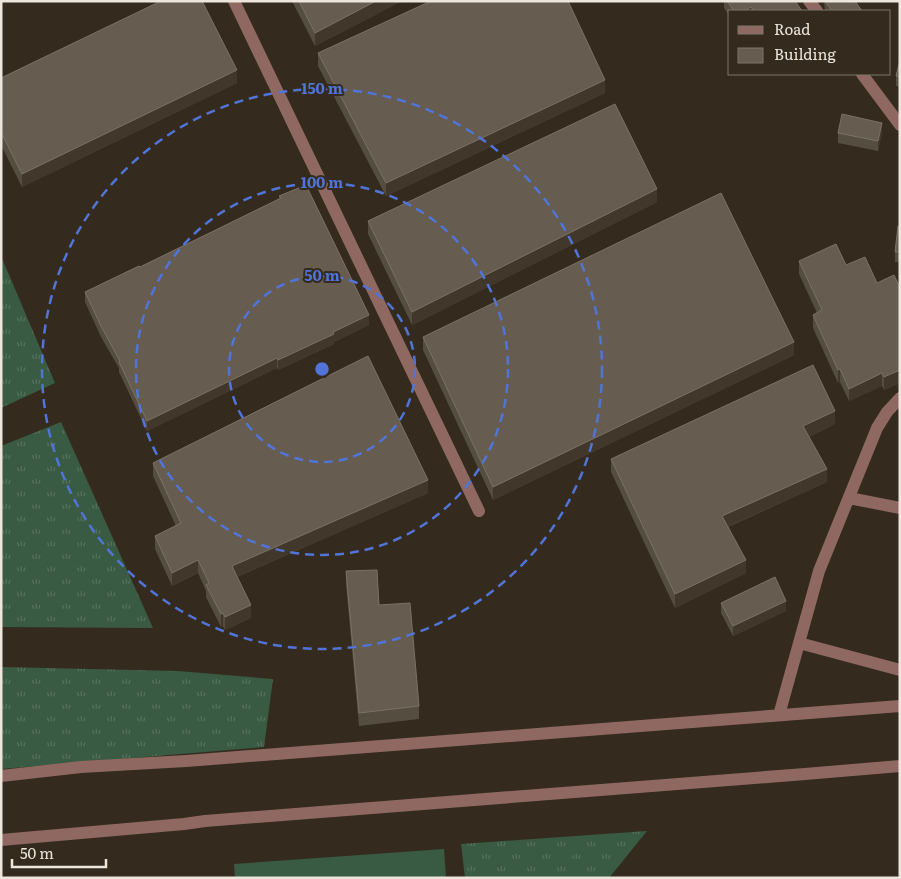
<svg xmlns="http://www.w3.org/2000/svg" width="901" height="879" viewBox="0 0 901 879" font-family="Literata,serif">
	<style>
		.grass { fill: url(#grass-tufts) }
		.pitch { fill: #395a43 }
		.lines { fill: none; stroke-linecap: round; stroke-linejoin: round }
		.minor { stroke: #8f6861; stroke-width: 12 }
		.wall { fill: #554d3f }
		.shaded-wall { fill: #41382b }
		.building { fill: #665d50; stroke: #7b7266 }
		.ring { fill: none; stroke: #5174d9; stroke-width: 2.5; stroke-dasharray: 9 6 }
		.centre { fill: #5174d9; stroke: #342b1e; stroke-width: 2.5 }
		.ring-label { font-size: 15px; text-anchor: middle; font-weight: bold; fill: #5174d9; stroke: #342b1e; stroke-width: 4; stroke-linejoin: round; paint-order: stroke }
	</style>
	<defs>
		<pattern id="grass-tufts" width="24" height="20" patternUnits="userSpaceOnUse" patternTransform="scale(1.25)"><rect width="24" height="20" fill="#395a43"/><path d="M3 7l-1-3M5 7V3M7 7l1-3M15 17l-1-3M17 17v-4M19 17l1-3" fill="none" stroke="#56725e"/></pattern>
	</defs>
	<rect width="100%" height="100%" fill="#342b1e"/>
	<path class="grass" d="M 1,256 L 55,383 L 1,408 Z
		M 61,422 L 153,628 L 1,627 L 1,446 Z
		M 1,667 L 178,671 L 273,679 L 264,747 L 1,769 Z
		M 647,831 L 609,878 L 465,878 L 461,844 Z"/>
	<path class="pitch" d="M 444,849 L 446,878 L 235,878 L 234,864 Z"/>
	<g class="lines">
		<path class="minor" d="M 234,1 L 479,511
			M 809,1 L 817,11
			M 862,74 L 900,125
			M 849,498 L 900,508
			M 799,643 L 900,670
			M 779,715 L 819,571 L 877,428 L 887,412 L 900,398
			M 1,776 L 81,767 L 186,761 L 900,706
			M 1,840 L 184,824 L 205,821 L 805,774 L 900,766"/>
	</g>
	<path class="wall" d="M 292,1 L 402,1 L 315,46 Z
		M 724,1 L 795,1 L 802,11 L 730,11 L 730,16 L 724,8 Z
		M 824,1 L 855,1 L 862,11 L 825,11 Z
		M 318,53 L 605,93 L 386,196 L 318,66 Z
		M 900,60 L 900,87 L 896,86 L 896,76 Z
		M 1,78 L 237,83 L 22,187 L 1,145 Z
		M 838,133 L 882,133 L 878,151 L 838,143 Z
		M 279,196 L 369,325 L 334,342 L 334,344 L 278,370 L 277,368 L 147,431 L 119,372 L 119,368 L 101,337 L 85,302 L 85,292 L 140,267 L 279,199 Z
		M 657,202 L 412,325 L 368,234 L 368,221 Z
		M 900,226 L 900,262 L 895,262 L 895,252 Z
		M 799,261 L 846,265 L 877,283 L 900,288 L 900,383 L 884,390 L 882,386 L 849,401 L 840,382 L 838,383 L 813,328 L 813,315 L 817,313 L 799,274 Z
		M 423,337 L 794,355 L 493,500 L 423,350 Z
		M 835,424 L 809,437 L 827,482 L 728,527 L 746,573 L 675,608 L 611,472 L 611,459 Z
		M 153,463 L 428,493 L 237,577 L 251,618 L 225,630 L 223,626 L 221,627 L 206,597 L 206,591 L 198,573 L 172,586 L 155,549 L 155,536 L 176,526 L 153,476 Z
		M 346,571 L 379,605 L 419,706 L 419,719 L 359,726 L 346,584 Z
		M 721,603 L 786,611 L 733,636 L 721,613 Z"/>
	<path class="shaded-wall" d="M 376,1 L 402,1 L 315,46 L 315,33 Z
		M 751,7 L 751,11 L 745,11 Z
		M 237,70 L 237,83 L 22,187 L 22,174 Z
		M 605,80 L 605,93 L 386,196 L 386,183 Z
		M 882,123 L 882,133 L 878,151 L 878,141 Z
		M 657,189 L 657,202 L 412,325 L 412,312 Z
		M 369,315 L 369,325 L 334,342 L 334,344 L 278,370 L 278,360 Z
		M 794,342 L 794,355 L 493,500 L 493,487 Z
		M 277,358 L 277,368 L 147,431 L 147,421 Z
		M 840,369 L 840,382 L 838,383 L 838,370 Z
		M 900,370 L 900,383 L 884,390 L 884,377 Z
		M 882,373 L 882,386 L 849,401 L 849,389 Z
		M 835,411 L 835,424 L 803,440 L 803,426 Z
		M 827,469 L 827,482 L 722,529 L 722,516 Z
		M 428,480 L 428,493 L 232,579 L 232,566 Z
		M 198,560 L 198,573 L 172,586 L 172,573 Z
		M 746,560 L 746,573 L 675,608 L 675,594 Z
		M 786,601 L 786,611 L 733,636 L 733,626 Z
		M 251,605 L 251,618 L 225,630 L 225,617 Z
		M 223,613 L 223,626 L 221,627 L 221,614 Z"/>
	<path class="building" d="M 161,1 L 202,1 L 237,70 L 22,174 L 1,132 L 1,78 Z
		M 299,1 L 376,1 L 315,33 Z
		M 431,1 L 568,1 L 605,80 L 386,183 L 318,53 Z
		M 727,1 L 795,1 L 802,11 L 754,11 L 751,7 L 745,11 L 734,11 Z
		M 825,1 L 855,1 L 862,11 L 832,11 Z
		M 900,60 L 900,77 L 896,76 Z
		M 615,104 L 657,189 L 412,312 L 368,221 Z
		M 842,114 L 882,123 L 878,141 L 838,133 Z
		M 306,185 L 369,315 L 333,332 L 334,334 L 278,360 L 277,358 L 147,421 L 119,362 L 120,361 L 101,326 L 85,292 L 139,266 L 140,267 L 281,198 L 279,196 Z
		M 721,193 L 794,342 L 493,487 L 423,337 Z
		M 898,226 L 900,226 L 900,252 L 895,252 Z
		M 836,244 L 846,265 L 865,257 L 877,283 L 894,275 L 900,288 L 900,370 L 884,377 L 882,373 L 849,389 L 840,369 L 838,370 L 813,315 L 822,310 L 799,261 Z
		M 368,356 L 428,480 L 232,566 L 251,605 L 225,617 L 223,613 L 221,614 L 206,585 L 209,583 L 198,560 L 172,573 L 155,536 L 181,523 L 153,463 Z
		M 813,365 L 835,411 L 803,426 L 827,469 L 722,516 L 746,560 L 675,594 L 611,459 Z
		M 377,570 L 379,605 L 410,603 L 419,706 L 359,713 L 346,571 Z
		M 775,577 L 786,601 L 733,626 L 721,603 Z"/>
	<g class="ring">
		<circle cx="322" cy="369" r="93"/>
		<circle cx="322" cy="369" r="186"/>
		<circle cx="322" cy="369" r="280"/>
	</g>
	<circle cx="322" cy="369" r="8" class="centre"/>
	<g class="ring-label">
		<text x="322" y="94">150 m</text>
		<text x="322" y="188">100 m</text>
		<text x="322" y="281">50 m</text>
	</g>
	<rect width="901" height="879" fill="none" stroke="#ece6dd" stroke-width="5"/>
	<rect x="728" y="10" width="162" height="65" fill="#342b1e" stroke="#7e766a"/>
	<rect x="738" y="26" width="25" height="8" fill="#8f6861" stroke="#7e766a"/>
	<text x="774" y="35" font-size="15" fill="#ece6dd">Road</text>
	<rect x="738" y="48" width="25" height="15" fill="#665d50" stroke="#7e766a"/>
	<text x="774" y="60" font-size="15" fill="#ece6dd">Building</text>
	<path d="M12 859v8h94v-8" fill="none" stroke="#ece6dd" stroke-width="2.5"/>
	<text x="20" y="859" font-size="15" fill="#ece6dd" stroke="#342b1e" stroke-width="4" paint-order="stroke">50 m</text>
</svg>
